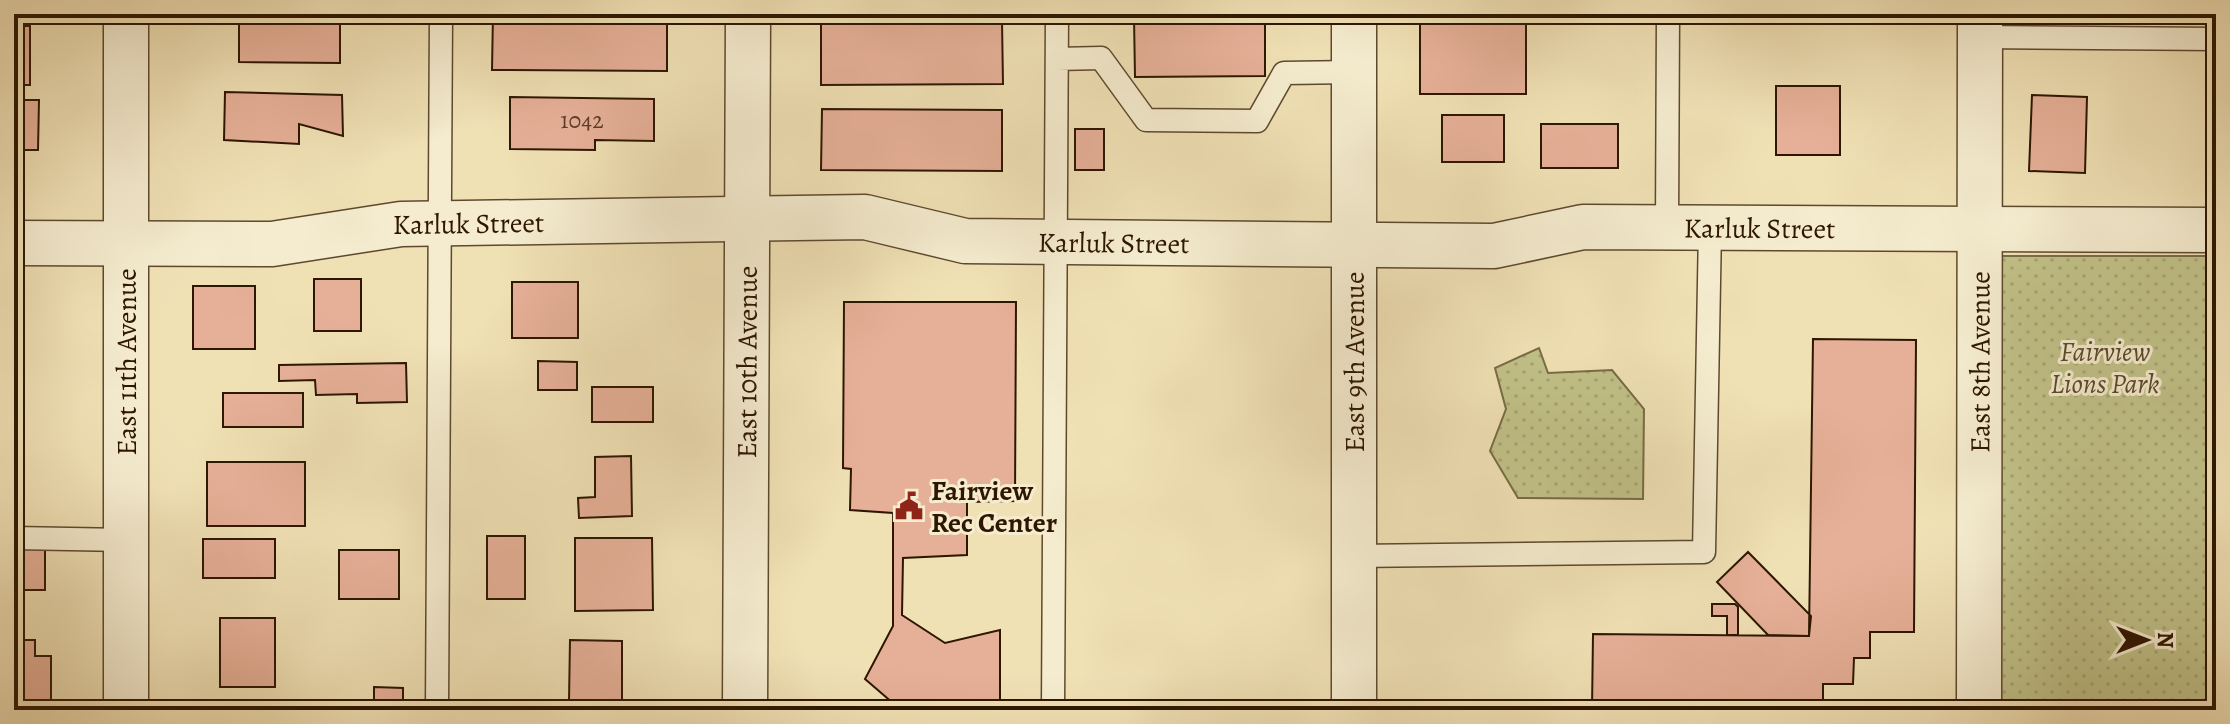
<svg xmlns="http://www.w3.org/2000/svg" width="2230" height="724" viewBox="0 0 2230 724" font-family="Alegreya,serif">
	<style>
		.park { fill: url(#park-dots); stroke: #786c44; stroke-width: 2 }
		.building { fill: #e6b098; stroke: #2e1601; stroke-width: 2 }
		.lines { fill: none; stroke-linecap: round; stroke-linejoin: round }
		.lane-casing { stroke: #5e492e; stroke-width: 25 }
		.street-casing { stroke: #5e492e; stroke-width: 47 }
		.lane { stroke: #f5eccf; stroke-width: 22 }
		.street { stroke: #f5eccf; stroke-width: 44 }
		.labels { text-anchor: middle; stroke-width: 6; stroke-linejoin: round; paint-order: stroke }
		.number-label { font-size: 24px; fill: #5c3c27 }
		.street-label { font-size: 28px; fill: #2e1601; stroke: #f5eccf }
		.park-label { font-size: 28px; font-style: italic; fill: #5a492a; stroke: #f5eccf }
		.poi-label { font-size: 28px; font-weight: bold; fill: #2e1601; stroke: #f5eccf; text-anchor: start }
	</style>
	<defs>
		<pattern id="park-dots" width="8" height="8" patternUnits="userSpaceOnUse" patternTransform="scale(2)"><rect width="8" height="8" fill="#c1c188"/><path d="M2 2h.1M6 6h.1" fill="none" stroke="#a6a574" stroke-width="1.8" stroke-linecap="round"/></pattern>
	</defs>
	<rect width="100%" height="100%" fill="#f0e1b5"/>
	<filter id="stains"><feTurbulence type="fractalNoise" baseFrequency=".0025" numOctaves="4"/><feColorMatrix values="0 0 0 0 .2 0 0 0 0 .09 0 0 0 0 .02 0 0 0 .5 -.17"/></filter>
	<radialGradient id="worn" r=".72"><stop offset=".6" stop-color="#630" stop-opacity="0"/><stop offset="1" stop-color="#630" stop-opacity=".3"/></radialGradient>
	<path class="park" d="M 1993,256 L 2216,256 L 2216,710 L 2000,710 Z
		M 1539,348 L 1548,373 L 1612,370 L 1644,409 L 1643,499 L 1518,498 L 1490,451 L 1506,409 L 1495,368 Z"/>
	<path class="building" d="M 239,14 L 340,14 L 340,63 L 239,62 Z
		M 493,14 L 667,14 L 667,71 L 492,70 Z
		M 1265,16 L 1265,76 L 1135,77 L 1134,17 Z
		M 1420,17 L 1526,17 L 1526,94 L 1420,94 Z
		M 1002,21 L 1003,84 L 821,85 L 821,22 Z
		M 14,26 L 30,26 L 30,85 L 14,85 Z
		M 1776,86 L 1840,86 L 1840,155 L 1776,155 Z
		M 225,92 L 342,95 L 343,136 L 299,124 L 299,144 L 224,140 Z
		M 2032,95 L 2087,97 L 2085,173 L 2029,171 Z
		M 510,97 L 654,99 L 654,141 L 595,140 L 595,150 L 510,149 Z
		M 14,100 L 39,100 L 38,150 L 14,150 Z
		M 822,109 L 1002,110 L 1002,171 L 821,170 Z
		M 1442,115 L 1504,115 L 1504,162 L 1442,162 Z
		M 1541,124 L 1618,124 L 1618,168 L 1541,168 Z
		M 1075,129 L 1104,129 L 1104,170 L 1075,170 Z
		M 314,279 L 361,279 L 361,331 L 314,331 Z
		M 512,282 L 578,282 L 578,338 L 512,338 Z
		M 193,286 L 255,286 L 255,349 L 193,349 Z
		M 844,302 L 1016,302 L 1015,501 L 967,502 L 967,555 L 903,558 L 902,615 L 945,643 L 1000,630 L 1000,710 L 901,710 L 865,679 L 893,626 L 893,513 L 850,510 L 851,469 L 843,468 Z
		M 1813,339 L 1916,340 L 1914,632 L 1870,632 L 1870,658 L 1854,658 L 1853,684 L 1823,684 L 1823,710 L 1592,710 L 1593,634 L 1809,636 Z
		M 538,361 L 577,362 L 577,390 L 538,390 Z
		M 406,363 L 407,402 L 357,403 L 357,394 L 316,395 L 315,380 L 279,381 L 279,365 Z
		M 592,387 L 653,387 L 653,422 L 592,422 Z
		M 223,393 L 303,393 L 303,427 L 223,427 Z
		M 631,456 L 632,516 L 579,518 L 578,498 L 595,497 L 595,457 Z
		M 207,462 L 305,462 L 305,526 L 207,526 Z
		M 487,536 L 525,536 L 525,599 L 487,599 Z
		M 575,538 L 652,538 L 653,610 L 575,611 Z
		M 203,539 L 275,539 L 275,578 L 203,578 Z
		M 14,549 L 45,549 L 45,590 L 14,590 Z
		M 339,550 L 399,550 L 399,599 L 339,599 Z
		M 1748,552 L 1811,616 L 1809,636 L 1768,635 L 1717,582 Z
		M 1712,604 L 1735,604 L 1738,607 L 1738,635 L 1727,635 L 1727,616 L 1712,616 Z
		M 220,618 L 275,618 L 275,687 L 220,687 Z
		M 14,640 L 35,640 L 35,656 L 51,656 L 51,700 L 14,700 Z
		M 570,640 L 622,641 L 622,701 L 569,701 Z
		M 374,687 L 403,688 L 403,710 L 296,710 L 296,705 L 374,707 Z
		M 495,706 L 637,709 L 637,710 L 494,710 Z"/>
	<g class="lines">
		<defs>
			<path id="lane" d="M 1980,37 L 2216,39
				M 1057,59 L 1101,58 L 1146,120 L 1257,121 L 1284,73 L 1354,72
				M 1667,227 L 1668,14
				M 14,538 L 125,540
				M 1354,556 L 1704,552 L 1710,228
				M 437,710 L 441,14
				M 1053,710 L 1057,14"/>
			<g id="street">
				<path id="s1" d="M 14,243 L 272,244 L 401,224 L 865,217 L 965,241 L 1494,246 L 1583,227 L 2216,230"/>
				<path d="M 126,710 L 126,14"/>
				<path id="s2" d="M 745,710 L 748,14"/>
				<path d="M 1354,710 L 1354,14"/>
				<path id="s3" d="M 1979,710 L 1980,14"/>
			</g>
		</defs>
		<use href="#lane" class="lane-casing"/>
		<use href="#street" class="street-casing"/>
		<use href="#lane" class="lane"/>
		<use href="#street" class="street"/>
	</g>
	<defs>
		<symbol id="civic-bare" viewBox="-9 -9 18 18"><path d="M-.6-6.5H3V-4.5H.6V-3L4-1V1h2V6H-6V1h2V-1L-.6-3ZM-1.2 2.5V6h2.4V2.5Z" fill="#8f2418" stroke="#f5eccf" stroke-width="2.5" paint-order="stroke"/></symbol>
	</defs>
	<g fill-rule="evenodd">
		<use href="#civic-bare" x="889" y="486" width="40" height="40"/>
	</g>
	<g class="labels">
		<g class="number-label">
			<text x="582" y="128">1042</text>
		</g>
		<g class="street-label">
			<text dy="10" stroke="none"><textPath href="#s1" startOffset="456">Karluk Street</textPath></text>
			<text dy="10" stroke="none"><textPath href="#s1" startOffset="1752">Karluk Street</textPath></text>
			<text dy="10" stroke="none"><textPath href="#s1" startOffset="1104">Karluk Street</textPath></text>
			<text transform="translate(126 362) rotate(-90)" y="10">East 11th Avenue</text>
			<text dy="10" stroke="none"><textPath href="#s2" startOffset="348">East 10th Avenue</textPath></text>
			<text transform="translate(1354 362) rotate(-90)" y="10">East 9th Avenue</text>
			<text dy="10" stroke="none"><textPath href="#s3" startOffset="348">East 8th Avenue</textPath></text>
		</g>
		<g class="park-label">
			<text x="2105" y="361">Fairview<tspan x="2105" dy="32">Lions Park</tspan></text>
		</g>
		<g class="poi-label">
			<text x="931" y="500">Fairview<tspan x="931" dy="32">Rec Center</tspan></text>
		</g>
	</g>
	<rect width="2230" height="724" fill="none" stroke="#f0e1b5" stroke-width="48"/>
	<rect x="16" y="16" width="2198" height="692" fill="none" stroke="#2e1601" stroke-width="4"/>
	<rect x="24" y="24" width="2182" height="676" fill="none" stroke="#2e1601" stroke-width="2"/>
	<g transform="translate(2146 640) rotate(90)" stroke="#f5eccf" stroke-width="6" paint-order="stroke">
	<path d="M0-6L14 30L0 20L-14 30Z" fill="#2e1601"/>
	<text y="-12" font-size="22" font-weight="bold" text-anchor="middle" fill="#2e1601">N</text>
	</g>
	<rect width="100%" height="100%" filter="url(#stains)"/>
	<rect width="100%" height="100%" fill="url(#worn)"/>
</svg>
